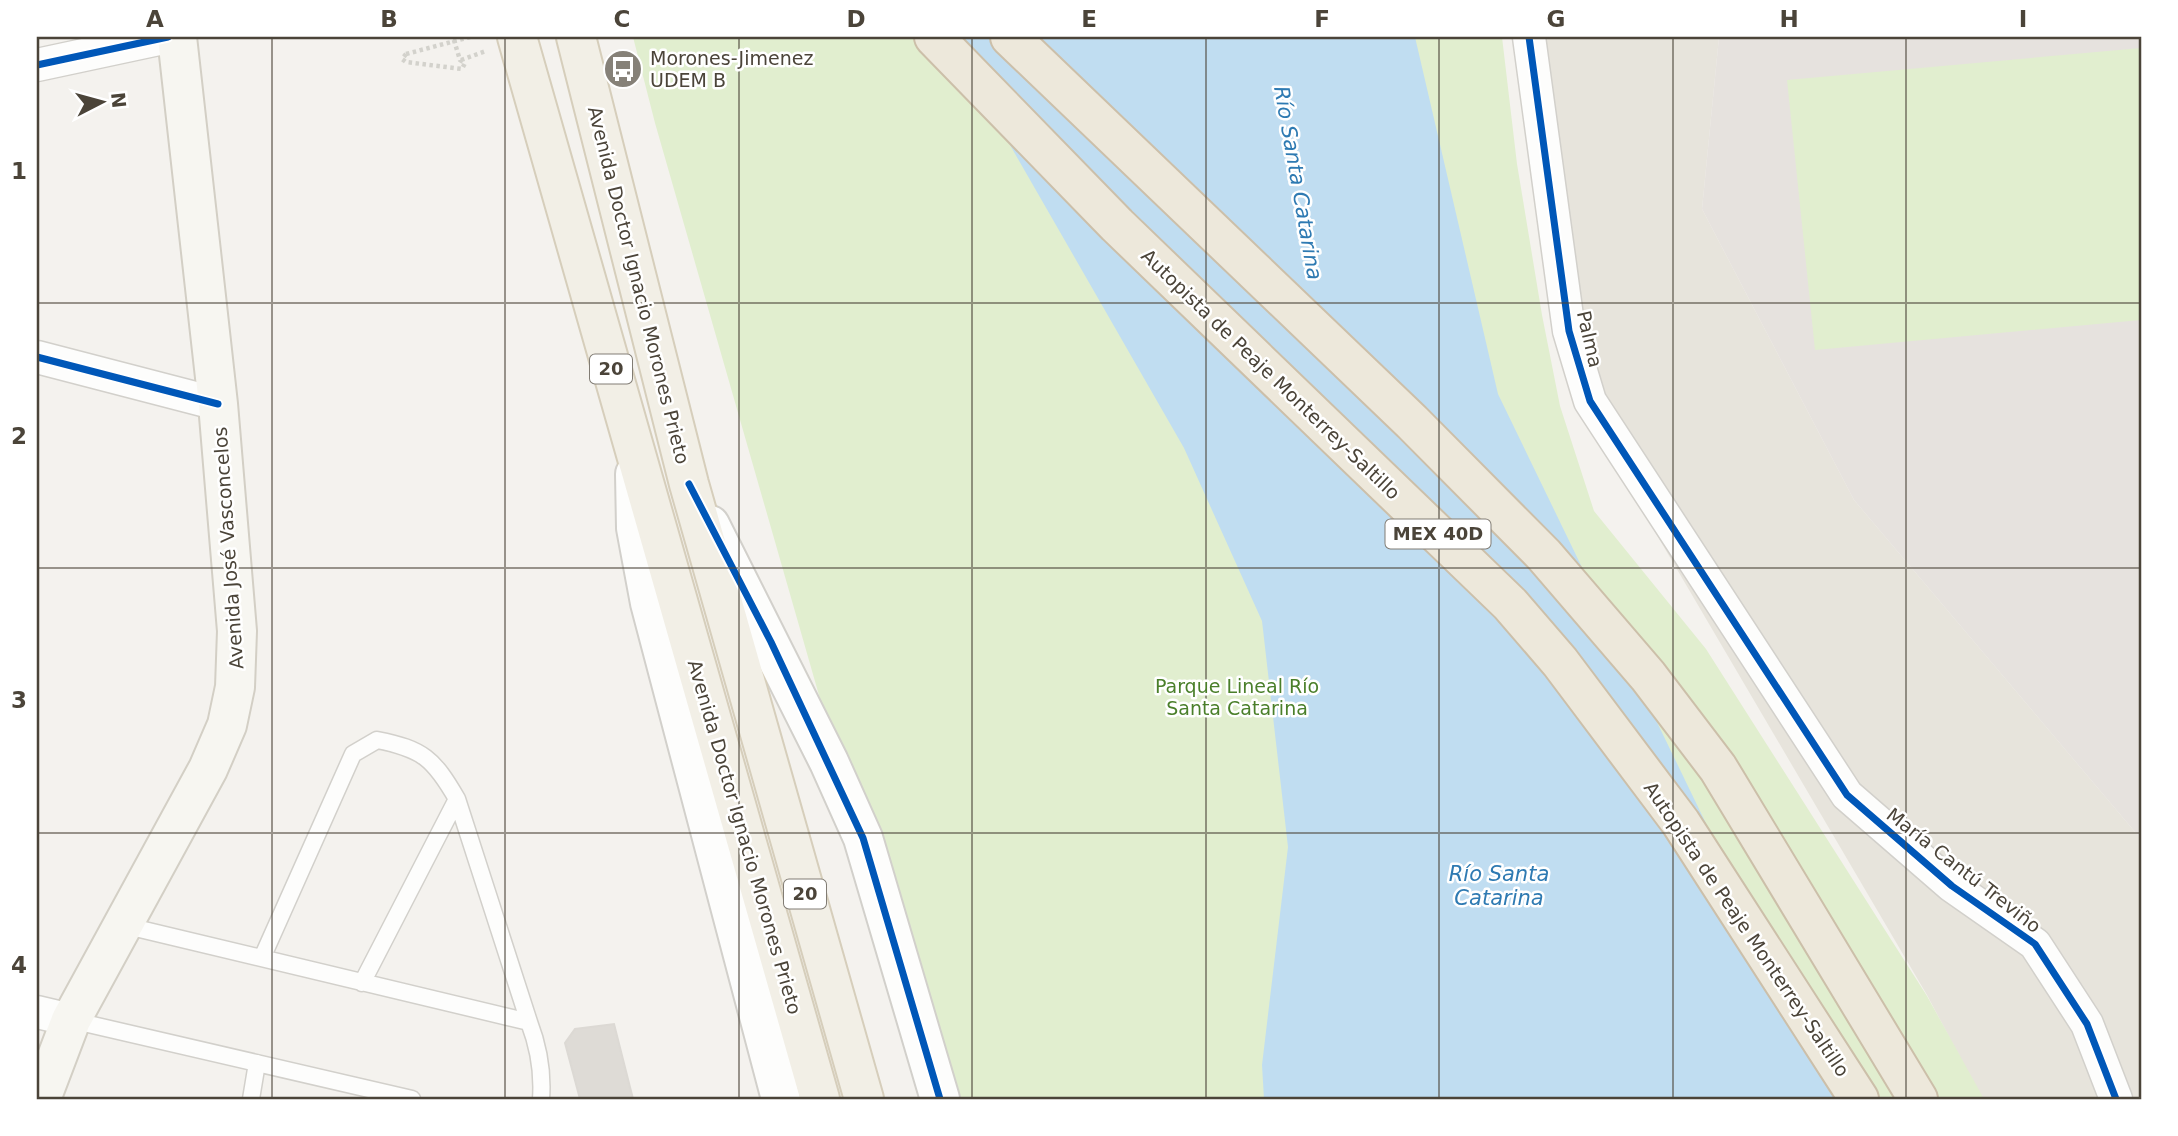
<svg xmlns="http://www.w3.org/2000/svg" width="2178" height="1136" viewBox="0 0 2178 1136" font-family="'DejaVu Sans',sans-serif">
	<style>
		.residential { fill: #e7e4dc }
		.industrial { fill: #e6e2de }
		.green { fill: #e1eecf }
		.water { fill: #c0ddf1 }
		.building { fill: #dedbd6; stroke: #dcd9d4; stroke-width: 2 }
		.lines { fill: none; stroke-linecap: round; stroke-linejoin: round }
		.service-casing { stroke: #d2d0cb; stroke-width: 19 }
		.minor-casing { stroke: #d2d0cb; stroke-width: 35 }
		.tertiary-casing { stroke: #d2d0cb; stroke-width: 42 }
		.secondary-casing { stroke: #d3cfc5; stroke-width: 42 }
		.primary-casing { stroke: #d6cebb; stroke-width: 42 }
		.motorway-casing { stroke: #ccbfa9; stroke-width: 42 }
		.path { stroke: #d3d2cc; stroke-width: 4.5; stroke-dasharray: 3.5 3.5; stroke-linecap: butt }
		.service { stroke: #fdfdfc; stroke-width: 16 }
		.minor { stroke: #fdfdfc; stroke-width: 32 }
		.tertiary { stroke: #fdfdfc; stroke-width: 38 }
		.secondary { stroke: #f7f6f1; stroke-width: 38 }
		.primary { stroke: #f2efe6; stroke-width: 38 }
		.motorway { stroke: #ede8db; stroke-width: 38 }
		.path-bridge { stroke: #d3d2cc; stroke-width: 4.5; stroke-dasharray: 3.5 3.5; stroke-linecap: butt }
		.cycleway-casing { stroke: #fff; stroke-width: 11 }
		.cycleway { stroke: #0057b8; stroke-width: 7 }
		.grid { fill: none; stroke: #4b4439; stroke-width: 2; stroke-opacity: 0.55 }
		.labels { text-anchor: middle; stroke-width: 5; stroke-linejoin: round; paint-order: stroke }
		.shield { fill: #fff; stroke: #817c74; stroke-width: 2 }
		.shield-label { font-size: 18px; font-weight: bold; fill: #4b4439 }
		.poi-label { font-size: 19px; fill: #4b4439; stroke: #fff; text-anchor: start }
		.street-label { font-size: 19px; fill: #4b4439; stroke: #fff }
		.park-label { font-size: 19px; fill: #4a7f2a; stroke: #fff }
		.water-label { font-size: 21px; font-style: italic; fill: #2e7ab2; stroke: #fff }
		.neatline { fill: none; stroke: #4b4439; stroke-width: 2.5 }
		.grid-label { font-size: 23px; text-anchor: middle; font-weight: bold; fill: #4b4439 }
	</style>
	<rect width="100%" height="100%" fill="#f4f2ee"/>
	<path class="residential" d="M 1520,37 L 1719,37 L 1702,209 L 1854,500 L 2141,839 L 2141,1099 L 1982,1099 L 1927,995 L 1574,394 Z"/>
	<path class="industrial" d="M 1719,37 L 2141,37 L 2141,839 L 1854,500 L 1702,209 Z"/>
	<path class="green" d="M 633,37 L 1502,37 L 1517,164 L 1542,315 L 1560,406 L 1594,511 L 1706,649 L 1927,996 L 1984,1099 L 930,1099 L 849,800 L 655,123 Z
		M 2141,48 L 2141,320 L 1815,350 L 1787,80 Z"/>
	<path class="water" d="M 948,37 L 1415,37 L 1498,394 L 1809,1036 L 1849,1099 L 1264,1099 L 1262,1065 L 1288,847 L 1262,621 L 1184,448 Z"/>
	<path class="building" d="M 614,1024 L 633,1099 L 580,1099 L 565,1043 L 575,1029 Z"/>
	<g class="lines">
		<defs>
			<path id="service" d="M 123,925 L 529,1022 C 539,1048 543,1072 541,1099
				M 262,958 L 353,754 L 377,740 C 423,749 434,759 457,799 L 529,1022
				M 362,983 L 457,799
				M 71,1020 L 412,1099
				M 251,1099 L 257,1063"/>
			<path id="minor" d="M 1529,37 L 1569,331 L 1590,401 L 1847,795 L 1952,886 L 2035,944 L 2087,1024 L 2116,1099
				M 37,65 L 168,37
				M 37,357 L 218,404
				M 37,1012 L 71,1020"/>
			<path id="tertiary" d="M 635,474 L 636,528 L 650,603 L 781,1099
				M 710,525 L 829,762 L 863,838 L 940,1099"/>
			<path id="secondary" d="M 41,1099 L 71,1020 L 208,769 L 227,725 L 235,687 L 237,631 L 218,404 L 177,37"/>
			<path id="primary" d="M 517,37 L 820,1099
				M 576,37 L 689,484 L 864,1099"/>
			<path id="motorway" d="M 934,37 L 1117,225 L 1510,604 L 1560,662 L 1681,823 L 1859,1099
				M 1010,37 L 1412,422 L 1544,555 L 1648,676 L 1718,768 L 1918,1099"/>
		</defs>
		<use href="#service" class="service-casing"/>
		<use href="#minor" class="minor-casing"/>
		<use href="#tertiary" class="tertiary-casing"/>
		<use href="#secondary" class="secondary-casing"/>
		<use href="#primary" class="primary-casing"/>
		<use href="#motorway" class="motorway-casing"/>
		<path class="path" d="M 406,54 L 402,59 L 406,62 L 462,69 L 465,63 L 460,60 L 453,37
			M 461,60 L 486,51"/>
		<use href="#service" class="service"/>
		<use href="#minor" class="minor"/>
		<use href="#tertiary" class="tertiary"/>
		<use href="#secondary" class="secondary"/>
		<use href="#primary" class="primary"/>
		<use href="#motorway" class="motorway"/>
		<path class="path-bridge" d="M 406,54 L 470,37"/>
		<defs>
			<path id="cycleway" d="M 1529,37 L 1569,331 L 1590,401 L 1847,795 L 1952,886 L 2035,944 L 2087,1024 L 2116,1099
				M 37,65 L 168,37
				M 37,357 L 218,404
				M 689,484 L 771,642 L 863,838 L 940,1099"/>
		</defs>
		<use href="#cycleway" class="cycleway-casing"/>
		<use href="#cycleway" class="cycleway"/>
	</g>
	<path class="grid" d="M 272,37 L 272,1099M 505,37 L 505,1099M 739,37 L 739,1099M 972,37 L 972,1099M 1206,37 L 1206,1099M 1439,37 L 1439,1099M 1673,37 L 1673,1099M 1906,37 L 1906,1099M 37,303 L 2141,303M 37,568 L 2141,568M 37,833 L 2141,833"/>
	<defs>
		<symbol id="bus-disc" viewBox="-11 -11 22 22"><circle r="9.5" fill="#868178" stroke="#fff"/><path d="M-5-6H5V4H4V6H2V4H-2V6H-4V4H-5ZM-3.5-4V0h7V-4ZM-3.5 1.2v1.5H-2V1.2ZM2 1.2v1.5H3.5V1.2Z" fill="#fff"/></symbol>
	</defs>
	<g fill-rule="evenodd">
		<use href="#bus-disc" x="601" y="47" width="44" height="44"/>
	</g>
	<g class="labels">
		<g class="shield">
			<rect x="590" y="354.5" width="42" height="29" rx="5"/>
			<rect x="1385.5" y="519.5" width="105" height="29" rx="5"/>
			<rect x="784" y="879.5" width="42" height="29" rx="5"/>
		</g>
		<g class="shield-label">
			<text x="611" y="375">20</text>
			<text x="1438" y="540">MEX 40D</text>
			<text x="805" y="900">20</text>
		</g>
		<g class="poi-label">
			<text x="650" y="65">Morones-Jimenez<tspan x="650" dy="22">UDEM B</tspan></text>
		</g>
		<g class="street-label">
			<text transform="translate(639 285) rotate(76)" y="7">Avenida Doctor Ignacio Morones Prieto</text>
			<text transform="translate(1590 339) rotate(77)" y="7">Palma</text>
			<text transform="translate(1271 374) rotate(44)" y="7">Autopista de Peaje Monterrey-Saltillo</text>
			<text transform="translate(228 548) rotate(-94)" y="7">Avenida José Vasconcelos</text>
			<text transform="translate(745 837) rotate(74)" y="7">Avenida Doctor Ignacio Morones Prieto</text>
			<text transform="translate(1964 870) rotate(38)" y="7">María Cantú Treviño</text>
			<text transform="translate(1747 929) rotate(56)" y="7">Autopista de Peaje Monterrey-Saltillo</text>
		</g>
		<g class="park-label">
			<text x="1237" y="693">Parque Lineal Río<tspan x="1237" dy="22">Santa Catarina</tspan></text>
		</g>
		<g class="water-label">
			<text transform="translate(1298 183) rotate(80)" y="7">Río Santa Catarina</text>
			<text x="1499" y="881">Río Santa<tspan x="1499" dy="24">Catarina</tspan></text>
		</g>
	</g>
	<rect width="2178" height="1136" fill="none" stroke="#ffffff" stroke-width="77"/>
	<g transform="translate(102 102) rotate(84)" stroke="#ffffff" stroke-width="5" paint-order="stroke">
	<path d="M0-5L12 26L0 18L-12 26Z" fill="#4b4439"/>
	<text y="-10" font-size="19" font-weight="bold" text-anchor="middle" fill="#4b4439">N</text>
	</g>
	<rect x="38" y="38" width="2102" height="1060" class="neatline"/>
	<g class="grid-label">
		<text x="155" y="27">A</text>
		<text x="389" y="27">B</text>
		<text x="622" y="27">C</text>
		<text x="856" y="27">D</text>
		<text x="1089" y="27">E</text>
		<text x="1322" y="27">F</text>
		<text x="1556" y="27">G</text>
		<text x="1789" y="27">H</text>
		<text x="2023" y="27">I</text>
		<text x="19" y="179">1</text>
		<text x="19" y="444">2</text>
		<text x="19" y="708">3</text>
		<text x="19" y="973">4</text>
	</g>
</svg>
